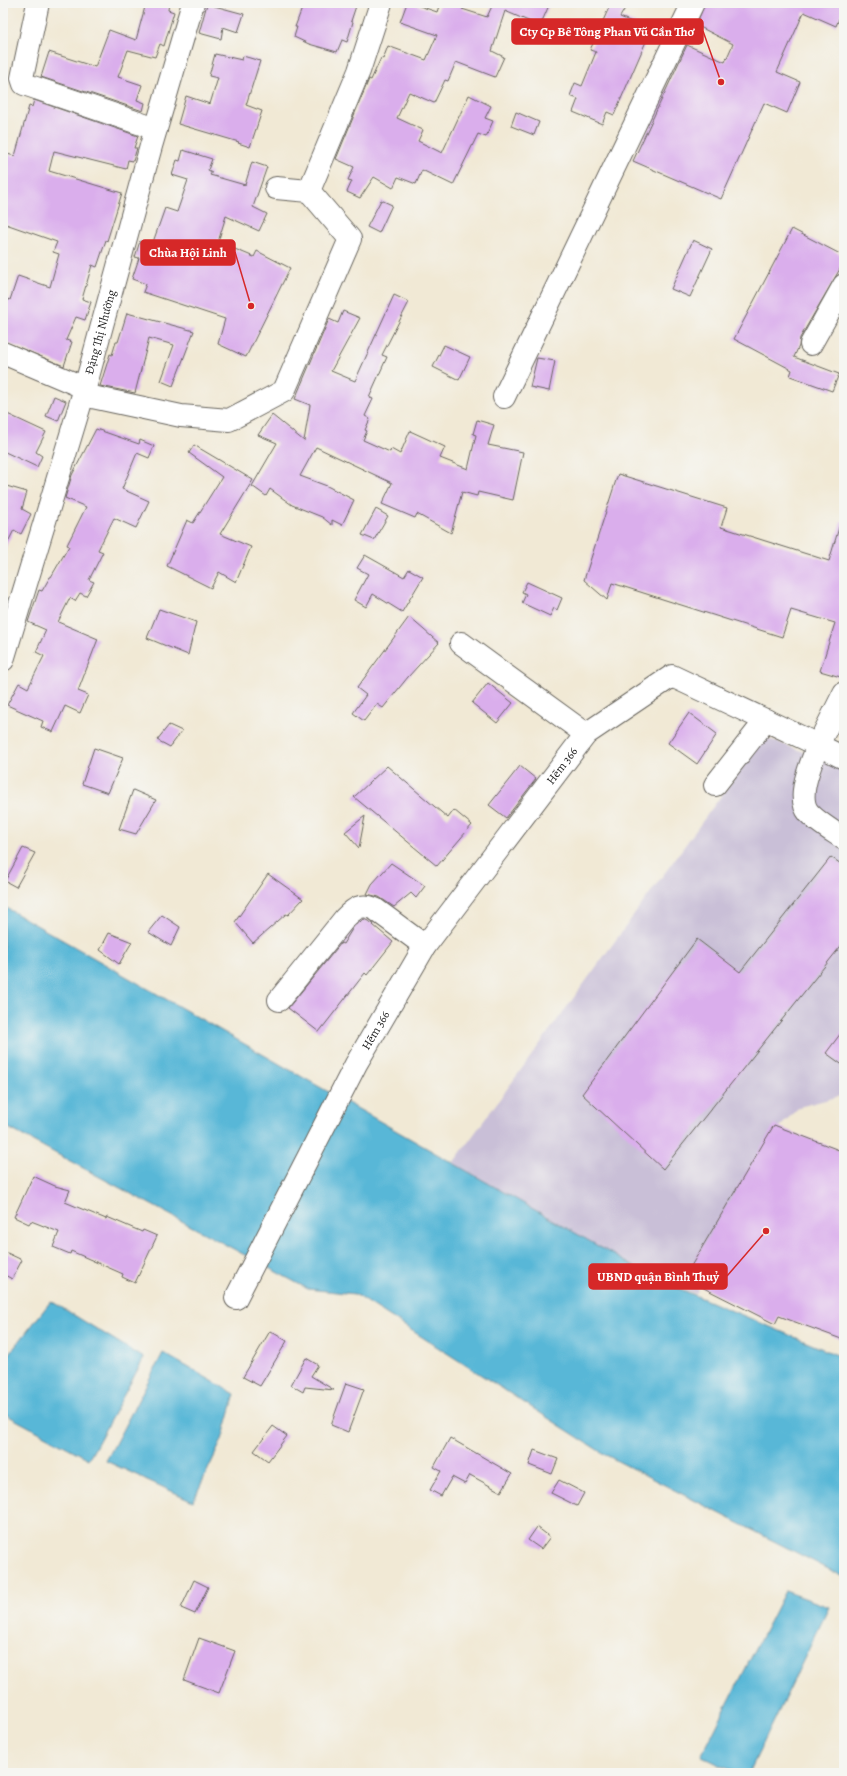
<svg xmlns="http://www.w3.org/2000/svg" width="847" height="1776" viewBox="0 0 847 1776" font-family="Alegreya,serif">
	<style>
		.industrial { fill: #c9bfd7 }
		.water { fill: #59b7d7; stroke: #3a6a7a }
		.building { fill: #daaeec }
		.lines { fill: none; stroke-linecap: round; stroke-linejoin: round }
		.minor-casing { stroke: #67645d; stroke-width: 24 }
		.minor { stroke: #fff; stroke-width: 22 }
		.labels { text-anchor: middle; stroke-width: 4; stroke-linejoin: round; paint-order: stroke }
		.street-label { font-size: 12px; fill: #1c1c1c; stroke: #f6f6f2 }
		.leader { fill: none; stroke: #d62828; stroke-width: 1.5 }
		.callout-dot { fill: #d62828; stroke: #f6f6f2; stroke-width: 1.5 }
		.callout { fill: #d62828; stroke: #d62828; stroke-width: 1.5 }
		.callout-label { font-size: 13px; text-anchor: middle; font-weight: bold; fill: #fff }
	</style>
	<rect width="100%" height="100%" fill="#f6f6f2"/>
	<filter id="ink" filterUnits="userSpaceOnUse"><feTurbulence type="fractalNoise" baseFrequency=".025" numOctaves="2"/><feDisplacementMap in="SourceGraphic" scale="8" xChannelSelector="R" yChannelSelector="G"/><feConvolveMatrix kernelMatrix="1 2 1 2 8 2 1 2 1" color-interpolation-filters="sRGB"/></filter>
	<filter id="wash" filterUnits="userSpaceOnUse"><feTurbulence type="fractalNoise" baseFrequency=".012" numOctaves="4" result="noise"/><feDisplacementMap in="SourceGraphic" scale="16" xChannelSelector="R" yChannelSelector="G"/><feGaussianBlur stdDeviation="0.9" result="paint"/><feColorMatrix in="noise" values="0 0 0 0 0 0 0 0 0 0 0 0 0 0 0 0 0 1.4 0 .05"/><feComposite in="paint" operator="in"/></filter>
	<g filter="url(#wash)">
		<rect width="100%" height="100%" fill="#f1e9d5"/>
		<path class="industrial" d="M 764,737 L 844,767 L 844,1095 L 799,1107 L 762,1146 L 696,1294 L 654,1278 L 453,1163 Z"/>
		<path class="water" d="M 3,906 L 654,1278 L 844,1358 L 844,1577 L 604,1454 L 355,1294 L 308,1289 L 3,1125 Z
			M 51,1301 L 144,1358 L 89,1459 L 3,1413 L 3,1362 Z
			M 163,1353 L 235,1394 L 222,1440 L 193,1501 L 106,1461 Z
			M 785,1591 L 829,1607 L 749,1773 L 737,1773 L 701,1756 Z"/>
		<g id="blocks">
			<path class="building" d="M 146,3 L 169,3 L 168,10 L 174,12 L 164,46 L 160,44 L 155,57 L 128,50 L 118,77 L 142,85 L 137,100 L 145,103 L 143,111 L 41,77 L 49,52 L 95,67 L 109,30 L 136,40 Z
				M 304,3 L 357,3 L 351,21 L 353,22 L 347,42 L 342,40 L 337,52 L 309,44 L 294,37 L 297,27 L 295,27 Z
				M 407,3 L 411,3 L 437,12 L 440,3 L 464,3 L 462,9 L 487,17 L 492,6 L 486,3 L 550,3 L 540,26 L 505,11 L 492,51 L 504,57 L 495,77 L 456,62 L 448,81 L 445,80 L 434,103 L 409,92 L 397,118 L 423,130 L 418,141 L 442,153 L 469,95 L 491,106 L 485,118 L 493,121 L 486,137 L 478,134 L 453,185 L 422,170 L 416,184 L 398,177 L 393,188 L 374,177 L 360,198 L 347,192 L 352,181 L 348,180 L 354,167 L 336,159 L 369,79 L 371,80 L 381,58 L 383,59 L 388,46 L 426,60 L 437,35 L 400,22 Z
				M 611,3 L 628,3 L 620,17 L 651,30 L 614,115 L 607,112 L 602,124 L 573,112 L 578,99 L 570,96 L 575,83 L 582,86 L 596,52 L 590,50 Z
				M 705,3 L 844,3 L 844,7 L 836,26 L 804,12 L 777,72 L 800,82 L 787,113 L 764,103 L 721,199 L 633,161 L 687,45 L 725,62 L 733,44 L 696,25 Z
				M 207,4 L 244,14 L 238,32 L 223,27 L 221,39 L 199,33 Z
				M 215,54 L 242,60 L 243,56 L 260,61 L 246,105 L 262,111 L 250,147 L 238,143 L 239,142 L 178,124 L 186,96 L 210,104 L 218,78 L 209,76 Z
				M 34,100 L 138,136 L 134,148 L 137,148 L 133,161 L 128,160 L 126,169 L 54,151 L 49,171 L 122,193 L 107,241 L 106,240 L 97,267 L 92,265 L 82,299 L 91,302 L 85,320 L 76,317 L 66,340 L 72,342 L 64,366 L 3,341 L 3,298 L 10,300 L 18,276 L 50,287 L 59,254 L 53,252 L 57,242 L 3,223 L 3,153 L 15,156 L 29,106 L 32,107 Z
				M 516,112 L 539,122 L 534,135 L 511,126 Z
				M 183,150 L 212,159 L 208,170 L 212,172 L 210,175 L 245,185 L 252,162 L 267,167 L 253,207 L 267,214 L 259,231 L 226,216 L 218,242 L 254,257 L 257,251 L 290,268 L 246,357 L 218,344 L 225,319 L 143,292 L 146,284 L 132,279 L 139,258 L 135,257 L 140,241 L 152,245 L 165,208 L 177,212 L 188,180 L 172,175 L 177,160 L 180,161 Z
				M 381,200 L 392,205 L 379,233 L 367,227 Z
				M 792,229 L 844,256 L 844,262 L 800,338 L 799,346 L 794,357 L 839,374 L 832,391 L 790,376 L 792,370 L 734,339 Z
				M 693,240 L 712,249 L 690,297 L 671,289 Z
				M 394,295 L 409,302 L 382,355 L 387,357 L 369,397 L 373,399 L 365,416 L 370,419 L 365,430 L 367,431 L 363,440 L 390,452 L 391,449 L 400,454 L 410,431 L 445,447 L 440,458 L 468,469 L 476,435 L 473,434 L 477,420 L 494,425 L 488,445 L 523,452 L 513,500 L 478,492 L 477,496 L 462,492 L 451,533 L 417,514 L 415,518 L 382,504 L 392,483 L 316,447 L 300,476 L 327,486 L 354,500 L 342,525 L 332,520 L 332,525 L 322,517 L 292,505 L 270,489 L 266,496 L 252,486 L 277,443 L 258,435 L 272,415 L 304,441 L 310,405 L 295,399 L 329,319 L 338,323 L 343,311 L 360,318 L 331,371 L 355,381 Z
				M 127,313 L 194,331 L 173,386 L 161,381 L 174,345 L 149,338 L 135,393 L 100,386 L 110,354 L 112,355 L 116,342 L 118,342 Z
				M 444,345 L 470,357 L 459,380 L 433,367 Z
				M 537,358 L 555,361 L 549,391 L 530,387 Z
				M 54,396 L 66,401 L 58,421 L 46,416 Z
				M 3,412 L 46,432 L 36,452 L 42,456 L 37,467 L 3,451 Z
				M 96,429 L 139,444 L 140,440 L 154,446 L 149,458 L 137,453 L 122,489 L 149,501 L 136,528 L 114,518 L 98,550 L 103,552 L 89,580 L 94,582 L 86,596 L 80,593 L 75,601 L 70,598 L 58,622 L 98,639 L 78,691 L 88,695 L 80,713 L 65,706 L 53,732 L 41,727 L 43,721 L 7,705 L 19,683 L 28,688 L 44,656 L 36,652 L 46,630 L 28,622 L 39,590 L 42,591 L 50,577 L 51,577 L 69,546 L 67,545 L 86,507 L 65,498 L 72,475 Z
				M 194,445 L 253,480 L 220,534 L 251,547 L 236,582 L 219,572 L 211,588 L 167,566 L 187,520 L 193,523 L 222,477 L 189,453 Z
				M 618,474 L 727,508 L 721,527 L 829,561 L 841,521 L 844,522 L 844,678 L 820,671 L 835,623 L 791,610 L 782,637 L 612,583 L 607,600 L 584,580 Z
				M 3,485 L 27,492 L 22,509 L 31,514 L 21,534 L 14,530 L 3,552 Z
				M 376,509 L 388,516 L 374,540 L 362,535 Z
				M 365,555 L 404,577 L 409,569 L 423,577 L 402,612 L 373,594 L 366,607 L 354,600 L 368,574 L 357,568 Z
				M 527,582 L 562,598 L 557,610 L 554,608 L 550,616 L 522,603 L 526,594 L 522,592 Z
				M 159,609 L 196,622 L 188,655 L 147,638 Z
				M 409,617 L 439,643 L 408,677 L 383,708 L 377,704 L 364,721 L 353,713 L 366,695 L 357,688 Z
				M 488,683 L 513,703 L 497,723 L 472,703 Z
				M 689,713 L 717,734 L 697,764 L 668,743 Z
				M 169,725 L 182,731 L 170,747 L 157,740 Z
				M 94,748 L 123,758 L 108,793 L 82,784 Z
				M 387,766 L 448,818 L 454,810 L 472,825 L 437,866 L 354,797 Z
				M 520,766 L 536,779 L 506,818 L 489,805 Z
				M 133,790 L 156,800 L 136,834 L 119,829 Z
				M 365,816 L 359,848 L 345,832 Z
				M 23,848 L 35,853 L 16,887 L 5,881 Z
				M 831,857 L 844,866 L 844,942 L 663,1169 L 582,1094 L 697,939 L 740,972 Z
				M 391,863 L 425,886 L 416,898 L 411,893 L 394,907 L 379,897 L 367,894 L 372,884 Z
				M 268,874 L 303,899 L 288,915 L 286,914 L 253,943 L 235,922 Z
				M 162,915 L 180,927 L 171,946 L 148,932 Z
				M 364,919 L 374,924 L 373,925 L 393,942 L 367,975 L 365,973 L 319,1032 L 288,1008 L 341,943 L 343,944 L 354,926 Z
				M 109,933 L 132,942 L 119,964 L 100,950 Z
				M 844,1029 L 844,1066 L 826,1053 Z
				M 774,1125 L 844,1152 L 844,1340 L 779,1316 L 775,1324 L 684,1278 Z
				M 33,1176 L 55,1186 L 70,1190 L 65,1202 L 106,1219 L 107,1217 L 142,1232 L 143,1230 L 157,1236 L 135,1283 L 122,1277 L 123,1274 L 71,1251 L 70,1254 L 53,1247 L 59,1232 L 31,1221 L 29,1224 L 14,1217 Z
				M 3,1251 L 22,1260 L 12,1279 L 3,1274 Z
				M 270,1331 L 287,1341 L 260,1386 L 243,1377 Z
				M 306,1358 L 318,1365 L 311,1376 L 334,1390 L 305,1387 L 303,1392 L 291,1385 Z
				M 346,1383 L 364,1389 L 348,1432 L 331,1425 Z
				M 273,1426 L 287,1436 L 268,1461 L 254,1451 Z
				M 450,1438 L 512,1474 L 501,1492 L 470,1475 L 465,1484 L 452,1477 L 441,1496 L 430,1490 L 441,1471 L 434,1467 Z
				M 534,1450 L 558,1459 L 552,1474 L 529,1465 Z
				M 559,1480 L 584,1493 L 577,1506 L 551,1493 Z
				M 537,1527 L 550,1537 L 541,1549 L 528,1540 Z
				M 194,1580 L 208,1587 L 195,1614 L 181,1608 Z
				M 199,1638 L 235,1651 L 219,1693 L 184,1680 Z"/>
		</g>
	</g>
	<g filter="url(#ink)">
		<use href="#blocks" fill-opacity="0" stroke="#67645d" stroke-width="1"/>
		<g class="lines">
			<defs>
				<g id="minor">
					<path d="M 38,3 L 22,78 L 24,84 L 156,129"/>
					<path d="M 276,188 L 309,191 L 359,71 L 381,3"/>
					<path d="M 811,344 L 844,285"/>
					<path d="M 3,353 L 85,388"/>
					<path d="M 83,395 L 181,416 L 229,420 L 284,391 L 350,239 L 309,191"/>
					<path d="M 504,397 L 693,3"/>
					<path d="M 461,643 L 586,734"/>
					<path id="s1" d="M 3,660 L 83,395 L 151,146 L 193,3"/>
					<path d="M 844,758 L 818,745 C 812,762 795,797 809,813 C 817,822 834,832 844,839"/>
					<path d="M 715,785 L 766,720"/>
					<path d="M 279,1000 L 345,918 C 355,908 361,903 375,909 L 425,946"/>
					<path id="s2" d="M 236,1298 L 356,1064 L 425,946 L 586,734 L 672,676 L 818,745 L 844,693"/>
				</g>
			</defs>
			<use href="#minor" class="minor-casing"/>
			<use href="#minor" class="minor"/>
		</g>
	</g>
	<g class="labels">
		<g class="street-label">
			<text dy="4" stroke="none"><textPath href="#s1" startOffset="342">Đặng Thị Nhường</textPath></text>
			<text dy="4" stroke="none"><textPath href="#s2" startOffset="626">Hẽm 366</textPath></text>
			<text dy="4" stroke="none"><textPath href="#s2" startOffset="302">Hẽm 366</textPath></text>
		</g>
	</g>
	<path class="leader" d="M721 82L703 31M251 306L235 252M766 1231L727 1276"/>
	<g class="callout-dot">
		<circle cx="721" cy="82" r="4"/>
		<circle cx="251" cy="306" r="4"/>
		<circle cx="766" cy="1231" r="4"/>
	</g>
	<g class="callout">
		<rect x="512" y="19" width="191" height="25" rx="4"/>
		<rect x="141" y="240" width="94" height="25" rx="4"/>
		<rect x="589" y="1264" width="138" height="25" rx="4"/>
	</g>
	<g class="callout-label">
		<text x="607" y="36">Cty Cp Bê Tông Phan Vũ Cần Thơ</text>
		<text x="188" y="257">Chùa Hội Linh</text>
		<text x="658" y="1281">UBND quận Bình Thuỷ</text>
	</g>
	<rect width="847" height="1776" fill="none" stroke="#f6f6f2" stroke-width="16"/>
</svg>
